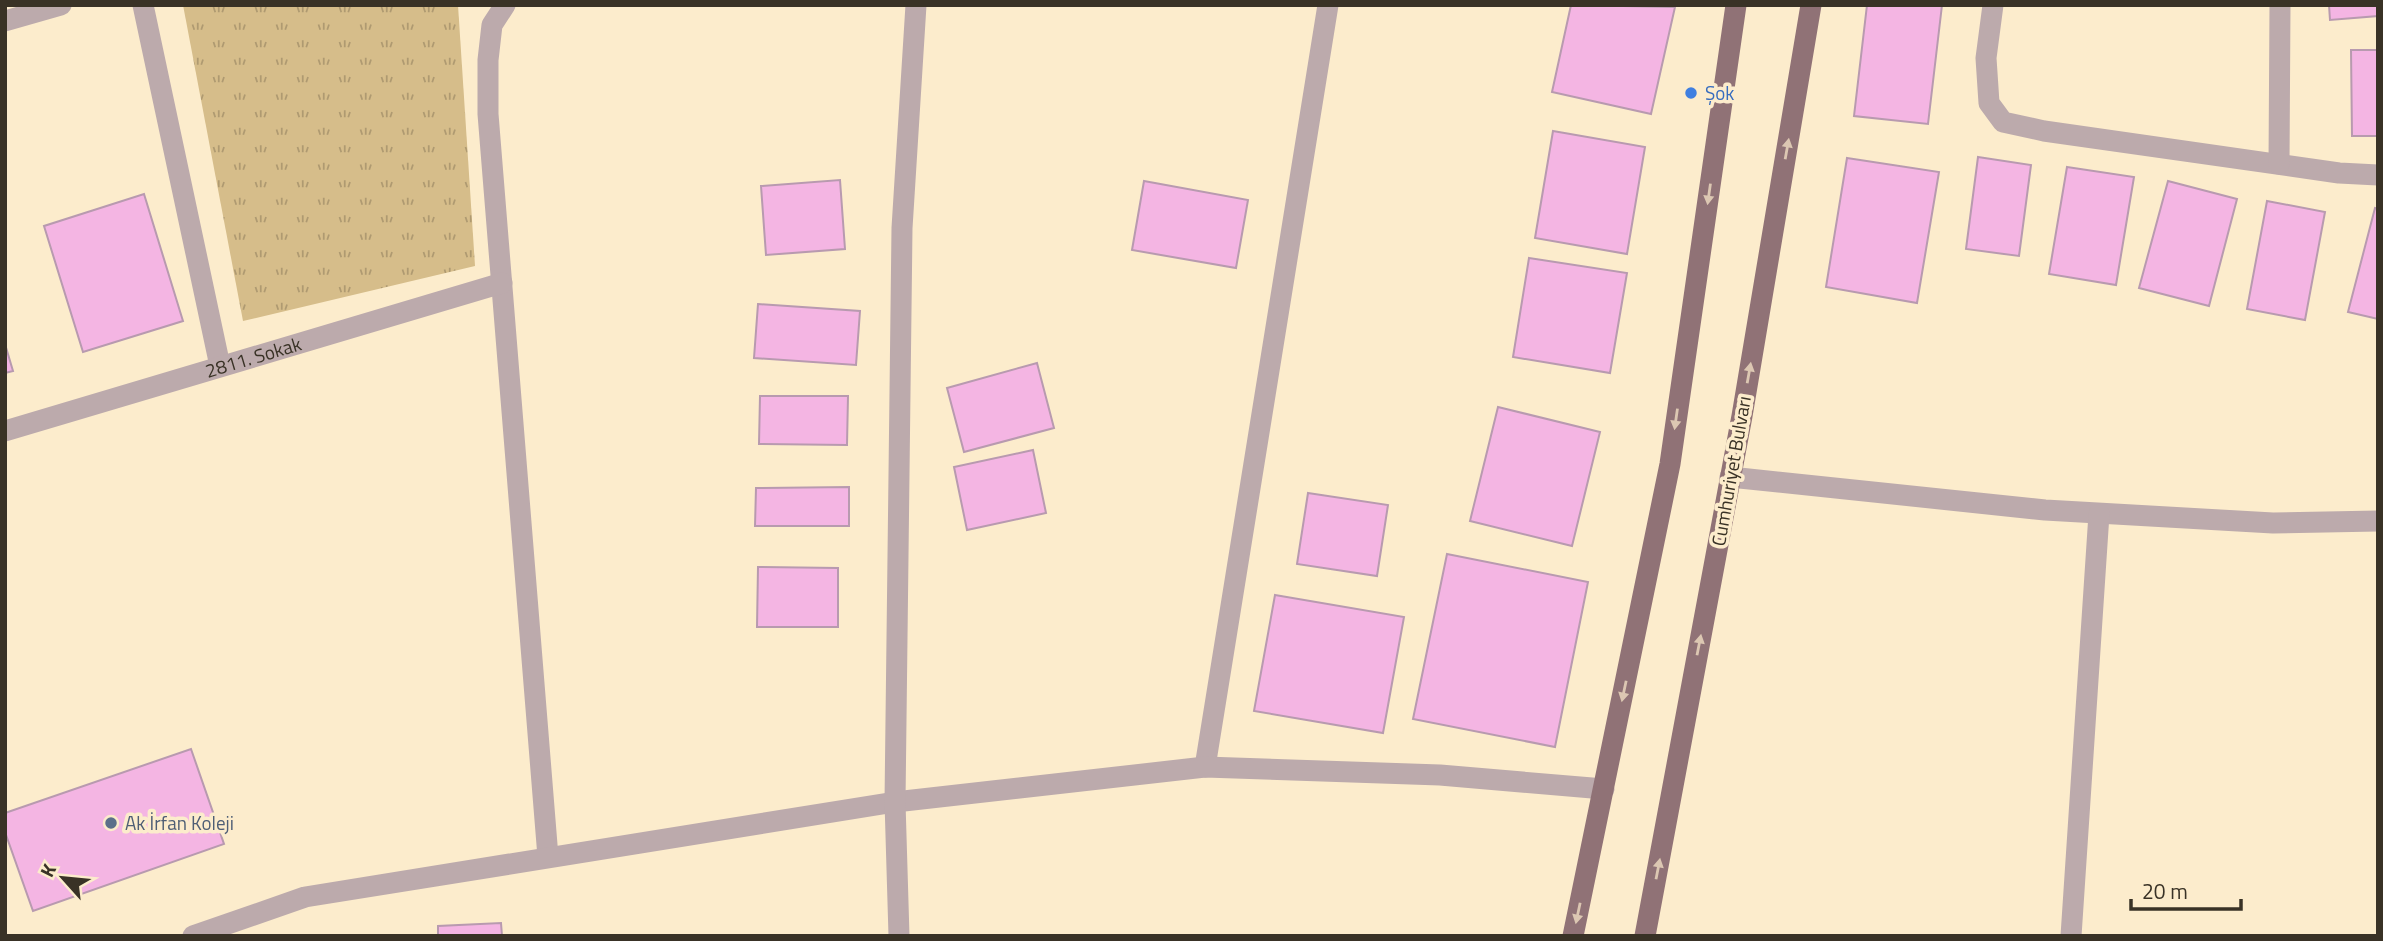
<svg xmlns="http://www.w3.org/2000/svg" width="2383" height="941" viewBox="0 0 2383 941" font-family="'Titillium Web',sans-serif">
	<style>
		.grass { fill: url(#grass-tufts) }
		.building { fill: #f4b5e3; stroke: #b89aaf; stroke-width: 2 }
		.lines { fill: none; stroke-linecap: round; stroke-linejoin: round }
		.lane { stroke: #bcaaac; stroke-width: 21 }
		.street { stroke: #bcaaac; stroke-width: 21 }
		.primary { stroke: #907276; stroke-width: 21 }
		.oneway { fill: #dcc7b2 }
		.shop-dot { fill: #3f7fe0; stroke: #fceccc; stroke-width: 2.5 }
		.service-dot { fill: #5c6f8a; stroke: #fceccc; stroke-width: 2.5 }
		.labels { text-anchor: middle; stroke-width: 7; stroke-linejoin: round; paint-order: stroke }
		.shop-label { font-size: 19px; fill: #366cbe; stroke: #fceccc; text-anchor: start }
		.street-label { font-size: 19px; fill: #393226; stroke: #fceccc }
		.service-label { font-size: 19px; fill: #4e5e75; stroke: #fceccc; text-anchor: start }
	</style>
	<defs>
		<pattern id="grass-tufts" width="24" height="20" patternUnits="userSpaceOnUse" patternTransform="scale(1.75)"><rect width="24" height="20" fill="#d6bd8a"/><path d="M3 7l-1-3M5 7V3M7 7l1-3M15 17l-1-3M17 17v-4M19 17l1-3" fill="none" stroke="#af9a71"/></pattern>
	</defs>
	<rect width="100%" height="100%" fill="#fceccc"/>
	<path class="grass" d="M 183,5 L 458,5 L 475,266 L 243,321 Z"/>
	<path class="building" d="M 1571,5 L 1675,7 L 1651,114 L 1552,92 Z
		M 1867,5 L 1942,5 L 1928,124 L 1854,116 Z
		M 2329,5 L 2378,5 L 2378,16 L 2330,20 Z
		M 2351,50 L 2378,50 L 2378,136 L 2352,136 Z
		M 1553,131 L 1645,147 L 1627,254 L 1535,238 Z
		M 1978,157 L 2031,165 L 2019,256 L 1966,249 Z
		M 1847,158 L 1939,172 L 1917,303 L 1826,287 Z
		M 2067,167 L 2134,177 L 2116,285 L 2049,274 Z
		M 840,180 L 845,249 L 766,255 L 761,186 Z
		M 1144,181 L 1248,200 L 1236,268 L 1132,250 Z
		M 2168,181 L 2237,199 L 2209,306 L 2139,288 Z
		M 144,194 L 183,321 L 83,352 L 44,226 Z
		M 2267,201 L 2325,212 L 2305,320 L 2247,309 Z
		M 2375,208 L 2378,209 L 2378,319 L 2348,312 Z
		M 1529,258 L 1627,273 L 1610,373 L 1513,357 Z
		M 758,304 L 860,311 L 856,365 L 754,358 Z
		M 5,344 L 13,371 L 5,373 Z
		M 1037,363 L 1054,428 L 964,452 L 947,388 Z
		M 760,396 L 848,396 L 847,445 L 759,444 Z
		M 1498,407 L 1600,432 L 1572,546 L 1470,521 Z
		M 1033,450 L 1046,513 L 967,530 L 954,467 Z
		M 849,487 L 849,526 L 755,526 L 756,488 Z
		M 1308,493 L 1388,505 L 1377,576 L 1297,564 Z
		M 1447,554 L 1588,582 L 1555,747 L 1413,719 Z
		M 758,567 L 838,568 L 838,627 L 757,627 Z
		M 1275,595 L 1404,617 L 1383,733 L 1254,711 Z
		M 191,749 L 224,844 L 33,911 L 5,832 L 5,813 Z
		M 501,923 L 502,936 L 438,936 L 438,926 Z"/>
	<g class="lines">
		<path class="lane" d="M 143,5 L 220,366"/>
		<g class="street">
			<path d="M 505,5 L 492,25 L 488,60 L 488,114 L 548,857"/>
			<path d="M 1993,5 L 1986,58 L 1989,103 L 2003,122 L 2044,131 L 2339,173 L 2378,175"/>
			<path d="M 5,21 L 61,5"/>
			<path d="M 2279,164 L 2280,5"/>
			<path id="s1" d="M 5,431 L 502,283"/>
			<path d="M 1730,477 L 2045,510 L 2273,523 L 2378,521"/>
			<path d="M 1205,767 L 1328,5"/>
			<path d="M 193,936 L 305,897 L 895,802 L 1205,767 L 1440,775 L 1604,789"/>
			<path d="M 899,936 L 895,802 L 902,228 L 916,5"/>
			<path d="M 2071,936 L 2099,514"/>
		</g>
		<path class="primary" d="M 1573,936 L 1670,464 L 1736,5
			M 1645,936 L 1742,416 L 1811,5"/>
	</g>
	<defs><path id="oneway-solid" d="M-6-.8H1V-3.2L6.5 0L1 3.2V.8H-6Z" transform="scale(1.75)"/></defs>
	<g class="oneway">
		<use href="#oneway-solid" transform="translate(1787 149) rotate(-80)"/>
		<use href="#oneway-solid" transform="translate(1709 194) rotate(98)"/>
		<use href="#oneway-solid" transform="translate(1749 373) rotate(-80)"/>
		<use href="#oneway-solid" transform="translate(1676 419) rotate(98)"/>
		<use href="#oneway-solid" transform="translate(1699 645) rotate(-79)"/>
		<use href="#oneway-solid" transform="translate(1624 691) rotate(102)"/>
		<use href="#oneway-solid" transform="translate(1658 869) rotate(-79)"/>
		<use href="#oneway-solid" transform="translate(1578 913) rotate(102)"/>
	</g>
	<circle class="shop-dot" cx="1691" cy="93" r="7"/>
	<circle class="service-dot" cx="111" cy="823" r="7"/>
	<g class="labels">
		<g class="shop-label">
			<text x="1705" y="100">Şok</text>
		</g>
		<g class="street-label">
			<text dy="7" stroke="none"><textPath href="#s1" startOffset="259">2811. Sokak</textPath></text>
			<text transform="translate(1731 471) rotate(-80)" y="7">Cumhuriyet Bulvarı</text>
		</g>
		<g class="service-label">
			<text x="125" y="830">Ak İrfan Koleji</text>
		</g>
	</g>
	<rect width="2383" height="941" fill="none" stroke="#393226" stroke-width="14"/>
	<g transform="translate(63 878) rotate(297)" stroke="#fceccc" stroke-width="5" paint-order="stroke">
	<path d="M0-5L12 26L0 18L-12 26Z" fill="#393226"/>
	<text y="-10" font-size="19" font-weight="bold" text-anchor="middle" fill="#393226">K</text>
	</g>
	<path d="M2131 899v10h110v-10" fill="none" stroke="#393226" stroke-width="3.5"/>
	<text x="2142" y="899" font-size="21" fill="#393226" stroke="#fceccc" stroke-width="5" paint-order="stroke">20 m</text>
</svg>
